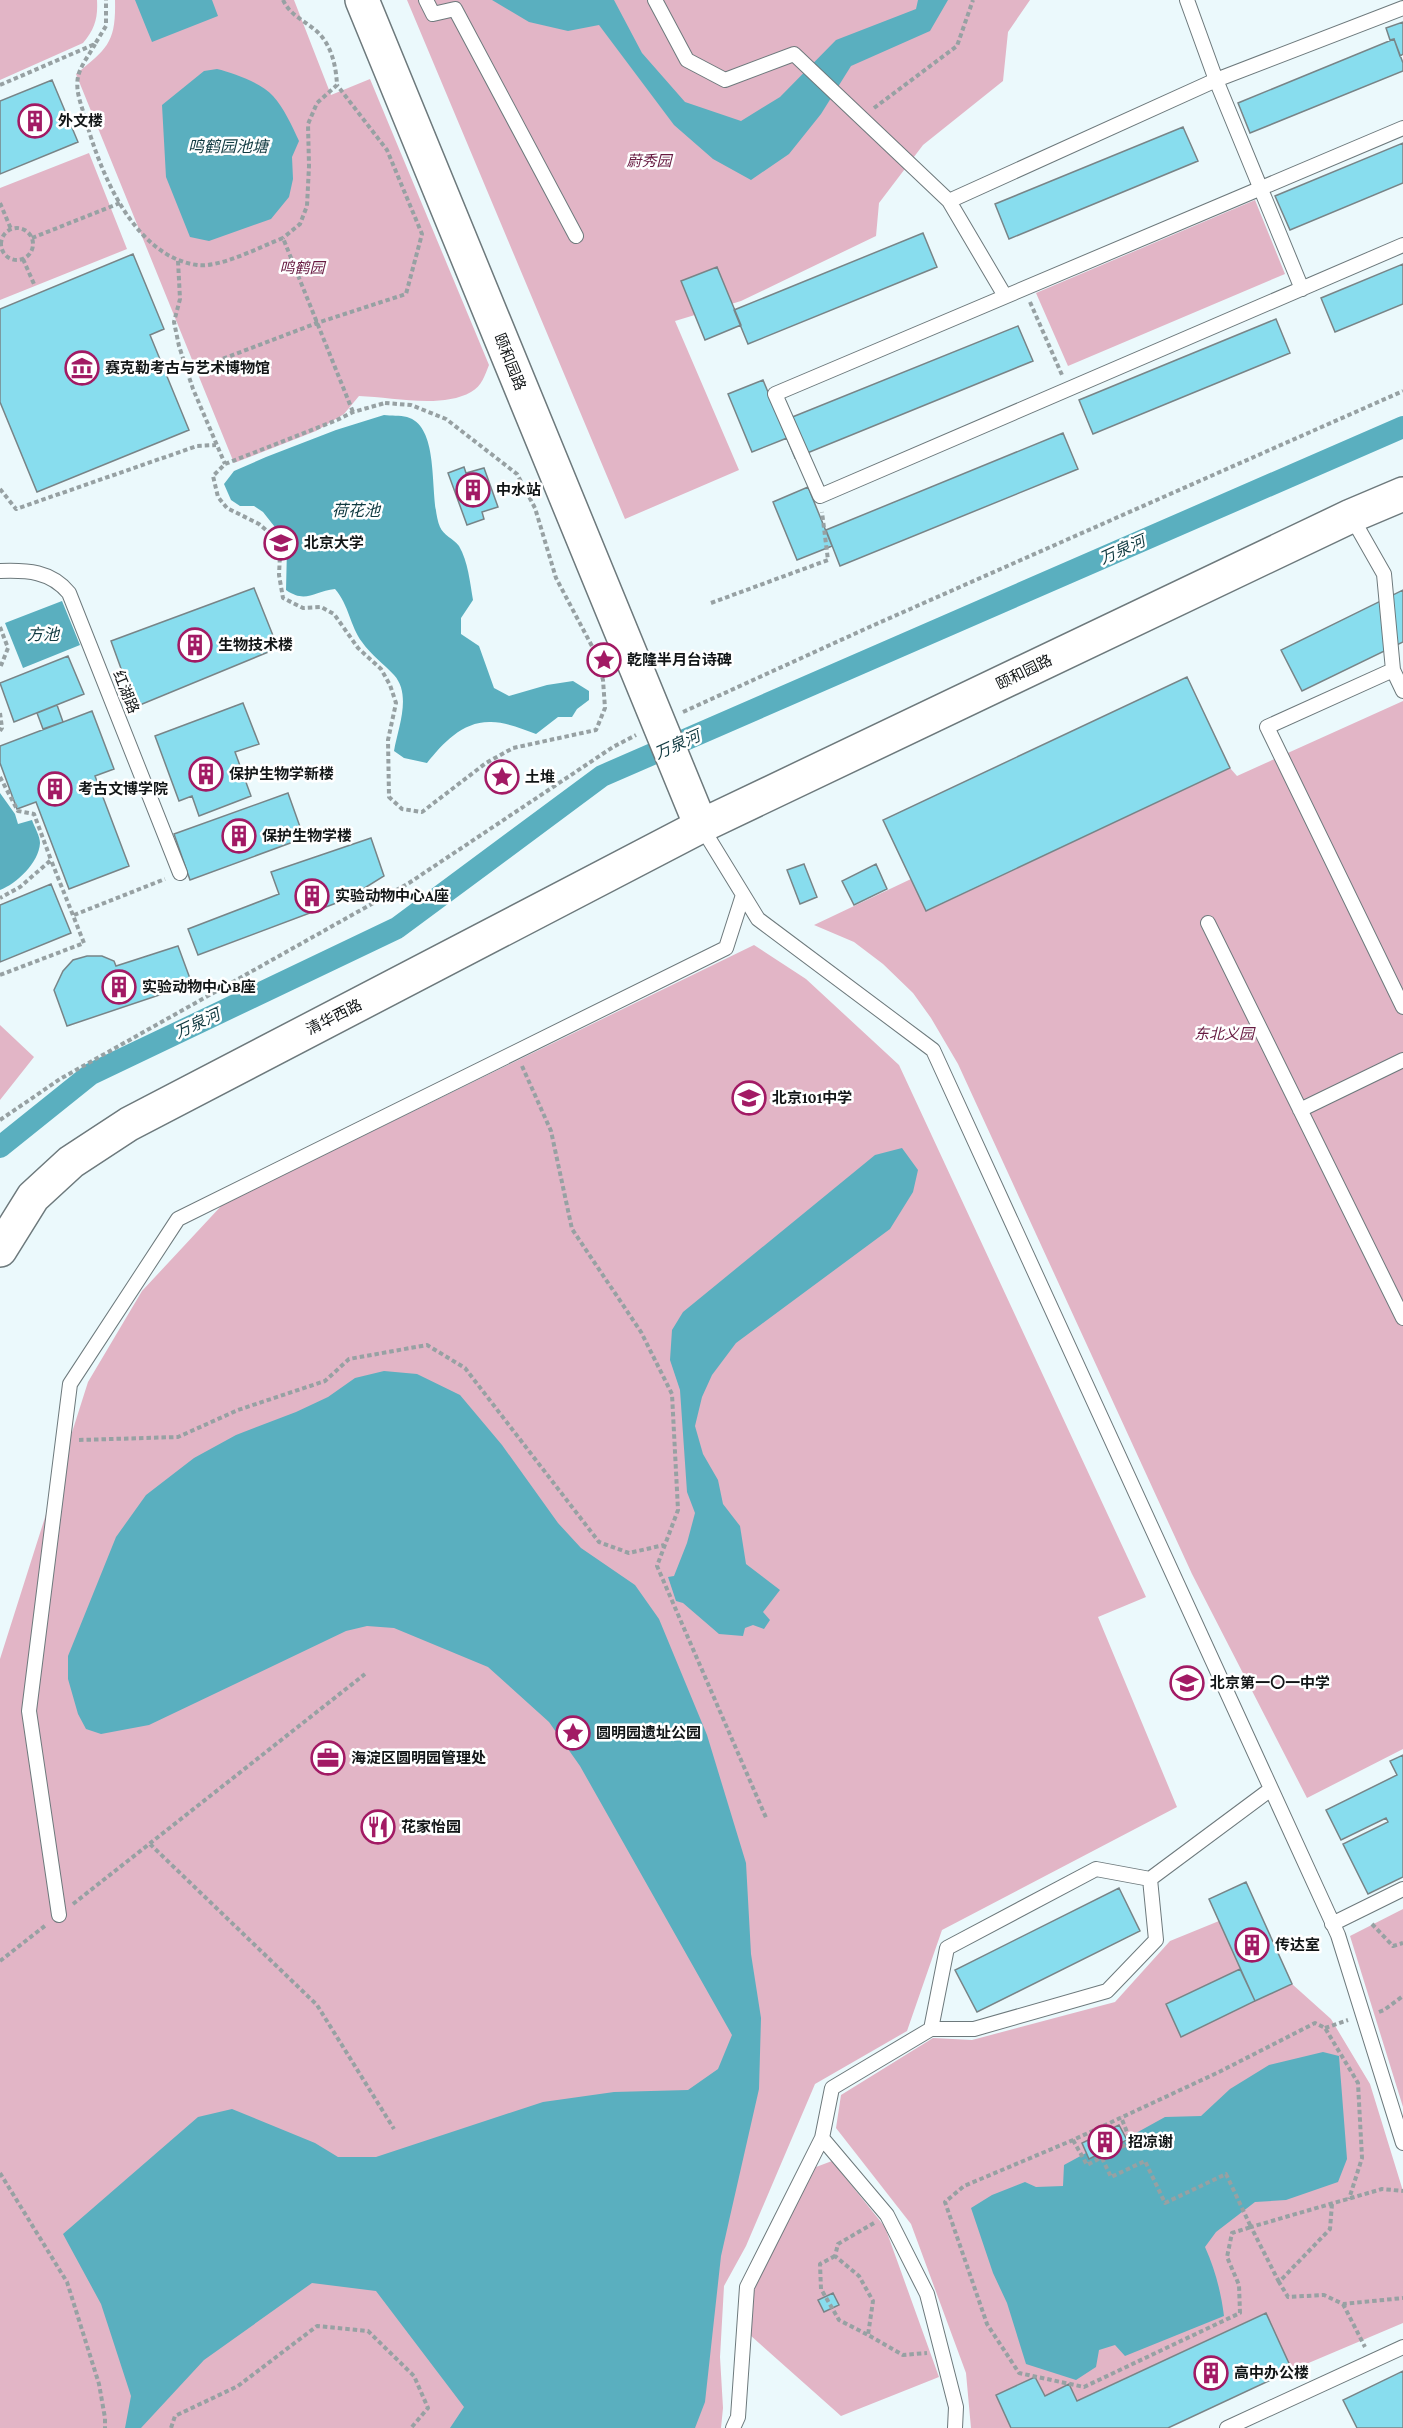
<svg xmlns="http://www.w3.org/2000/svg" width="1403" height="2428" viewBox="0 0 1403 2428" font-family="'Crimson Pro','Noto Sans SC',serif">
	<style>
		.green { fill: #e2b5c6 }
		.water { fill: #5aafbf }
		.lines { fill: none; stroke-linecap: round; stroke-linejoin: round }
		.canal { stroke: #5aafbf; stroke-width: 22 }
		.building { fill: #8de; stroke: #788487; stroke-width: 1.5 }
		.lane-casing { stroke: #6d797c; stroke-width: 16 }
		.secondary-casing { stroke: #6d797c; stroke-width: 36 }
		.path { stroke: #97a1a3; stroke-width: 4; stroke-dasharray: 4.5 3; stroke-linecap: butt }
		.lane { stroke: #fff; stroke-width: 14 }
		.secondary { stroke: #fff; stroke-width: 33 }
		.labels { text-anchor: middle; stroke-width: 5; stroke-linejoin: round; paint-order: stroke }
		.poi-label { font-size: 15px; font-weight: bold; fill: #121617; stroke: #fff; text-anchor: start }
		.park-label { font-size: 15px; font-style: italic; fill: #661940; stroke: #fff }
		.street-label { font-size: 15px; fill: #121617; stroke: #fff }
		.water-label { font-size: 16px; font-style: italic; fill: #113a41; stroke: #fff }
	</style>
	<rect width="100%" height="100%" fill="#ebf9fc"/>
	<path class="green" d="M 0,0 L 97,0 C 98,18 95,29 83,43 L 0,80 Z
		M 115,0 L 294,0 L 331,95 L 370,79 L 489,365 C 485,375 482,386 471,392 C 441,409 392,397 359,396 L 344,414 L 316,431 L 234,463 L 76,74 C 108,48 116,42 115,0 Z
		M 407,0 L 1030,0 L 1008,32 L 1003,81 L 923,145 L 879,203 L 876,236 L 741,301 L 675,321 L 739,470 L 625,519 Z
		M 89,153 L 127,249 L 0,300 L 0,188 Z
		M 1255,200 L 1285,274 L 1068,366 L 1036,293 Z
		M 1403,701 L 1403,1749 L 1307,1798 L 1192,1574 L 958,1064 L 931,1018 L 913,993 L 883,964 L 854,942 L 814,925 L 911,879 L 927,911 L 1230,768 L 1237,776 Z
		M 754,945 L 806,979 L 899,1065 L 1146,1597 L 1098,1617 L 1177,1807 L 942,1930 L 907,2031 L 815,2084 L 746,2246 L 724,2286 L 720,2357 L 723,2408 L 721,2428 L 0,2428 L 0,1659 L 88,1382 L 142,1291 L 223,1204 Z
		M 0,1025 L 34,1057 L 0,1100 Z
		M 1403,1909 L 1403,2107 L 1350,1936 Z
		M 1219,1921 L 1255,2000 L 1292,1984 L 1331,2019 L 1370,2084 L 1403,2191 L 1403,2323 L 1292,2370 L 1265,2313 L 1077,2401 L 1069,2384 L 1045,2396 L 1035,2377 L 996,2395 L 1011,2428 L 971,2428 L 966,2373 L 911,2224 L 836,2128 L 841,2095 L 933,2038 L 972,2040 L 1115,2002 L 1170,1941 Z
		M 832,2161 L 885,2227 L 939,2377 L 841,2416 L 750,2335 L 752,2288 L 816,2167 Z"/>
	<path class="water" d="M 135,0 L 212,0 L 218,16 L 152,42 Z
		M 492,0 L 614,0 L 642,53 L 685,102 L 741,121 L 780,97 L 836,40 L 916,9 L 918,0 L 948,0 L 930,31 L 851,66 L 821,114 L 789,154 L 751,180 L 713,159 L 674,125 L 599,25 L 568,31 L 529,22 Z
		M 217,69 C 234,73 261,83 273,96 C 284,108 292,126 299,141 L 292,157 L 293,179 L 289,197 L 271,219 L 209,241 L 190,237 L 166,177 L 162,105 L 204,71 Z
		M 384,415 C 391,416 400,415 407,417 C 442,427 428,499 440,527 C 443,535 454,539 459,546 C 468,561 470,583 473,600 L 461,618 L 461,634 L 479,646 L 494,688 L 509,696 L 547,685 L 573,681 L 589,691 L 589,700 L 577,709 L 572,717 L 558,717 L 536,734 C 522,729 506,722 491,722 C 463,721 443,743 427,763 L 404,758 L 394,751 C 398,728 412,695 394,675 C 384,664 371,655 362,642 C 350,626 349,605 335,589 C 314,591 306,604 286,590 L 287,548 L 278,531 L 263,512 L 254,506 L 240,506 L 231,500 L 224,484 L 234,471 L 266,457 L 336,430 Z
		M 62,601 L 80,645 L 23,668 L 5,623 Z
		M 0,793 L 15,814 L 18,824 L 32,820 C 34,826 40,836 40,843 C 39,863 16,884 0,890 Z
		M 902,1148 L 918,1170 L 913,1192 L 890,1229 L 736,1343 L 712,1375 L 702,1397 L 695,1426 L 703,1454 L 718,1480 L 723,1504 L 740,1526 L 746,1564 L 780,1590 L 763,1612 L 770,1620 L 764,1629 L 753,1625 L 745,1628 L 743,1636 L 719,1634 L 683,1603 L 676,1601 L 668,1577 L 674,1576 L 687,1543 L 695,1513 L 687,1492 L 680,1390 L 670,1360 L 672,1330 L 683,1312 L 875,1155 Z
		M 384,1371 L 417,1374 L 460,1395 L 502,1445 L 558,1523 L 581,1548 L 635,1585 L 659,1619 L 707,1735 L 746,1863 L 751,1954 L 761,2018 L 759,2089 L 721,2256 L 705,2402 L 695,2428 L 450,2428 L 464,2407 L 376,2291 L 312,2283 L 204,2360 L 141,2428 L 125,2428 L 131,2396 L 101,2304 L 63,2234 L 198,2117 L 232,2109 L 315,2143 L 338,2157 L 376,2157 L 543,2102 L 614,2092 L 688,2090 L 718,2069 L 732,2035 L 580,1766 L 549,1722 L 488,1667 L 394,1628 L 367,1626 L 346,1631 L 149,1725 L 101,1734 L 86,1729 L 78,1714 L 68,1679 L 68,1656 L 116,1537 L 146,1495 L 194,1458 L 236,1435 L 296,1412 L 328,1397 L 355,1378 Z
		M 1323,2052 L 1339,2056 L 1347,2159 L 1338,2182 L 1286,2200 L 1255,2202 L 1216,2232 L 1205,2247 C 1215,2269 1221,2292 1224,2316 L 1125,2356 L 1115,2345 L 1099,2350 L 1096,2367 L 1076,2380 L 1026,2364 L 1007,2303 L 993,2273 L 971,2208 L 992,2195 L 1025,2182 L 1036,2187 L 1063,2186 L 1064,2165 L 1086,2153 L 1118,2143 L 1165,2117 L 1201,2116 L 1230,2089 L 1269,2065 Z"/>
	<g class="lines">
		<path class="canal" d="M 0,1147 L 91,1074 L 397,928 L 602,776 L 1403,427"/>
	</g>
	<path class="building" d="M 1403,22 L 1403,54 L 1400,56 L 1394,39 L 1390,40 L 1386,28 Z
		M 1394,39 L 1403,63 L 1403,71 L 1250,133 L 1238,103 Z
		M 52,80 L 78,142 L 0,174 L 0,101 Z
		M 1183,127 L 1198,161 L 1009,239 L 995,204 Z
		M 1403,143 L 1403,183 L 1290,230 L 1275,196 Z
		M 923,233 L 937,267 L 748,344 L 734,310 Z
		M 133,254 L 164,329 L 150,335 L 189,430 L 37,492 L 0,402 L 0,309 Z
		M 1403,264 L 1403,304 L 1335,332 L 1321,298 Z
		M 717,267 L 741,325 L 705,340 L 681,281 Z
		M 1276,319 L 1290,353 L 1093,434 L 1079,400 Z
		M 1018,326 L 1033,361 L 795,458 L 780,422 Z
		M 763,380 L 787,438 L 752,452 L 728,394 Z
		M 1063,433 L 1078,469 L 840,566 L 826,530 Z
		M 464,467 L 466,473 L 484,468 L 498,507 L 482,512 L 484,519 L 467,525 L 448,473 Z
		M 808,487 L 832,546 L 797,560 L 773,502 Z
		M 254,588 L 278,648 L 135,707 L 111,641 Z
		M 1403,590 L 1403,642 L 1302,691 L 1281,650 Z
		M 68,656 L 84,694 L 14,722 L 0,683 Z
		M 1187,677 L 1230,768 L 926,911 L 883,820 Z
		M 243,703 L 259,744 L 235,752 L 251,796 L 199,816 L 192,796 L 179,801 L 155,736 Z
		M 57,705 L 63,722 L 43,729 L 37,713 Z
		M 92,711 L 114,769 L 95,776 L 129,866 L 69,889 L 36,802 L 17,809 L 0,763 L 0,746 Z
		M 288,793 L 304,838 L 190,880 L 174,834 Z
		M 371,838 L 384,876 L 347,899 L 198,955 L 188,929 L 279,894 L 271,872 Z
		M 804,864 L 817,897 L 800,904 L 787,870 Z
		M 876,864 L 887,889 L 854,905 L 842,881 Z
		M 51,884 L 71,933 L 0,962 L 0,905 Z
		M 178,946 L 192,984 L 67,1026 L 54,990 L 63,971 L 73,960 L 87,956 L 102,956 L 114,961 L 116,966 Z
		M 1403,1755 L 1403,1877 L 1368,1894 L 1343,1844 L 1388,1822 L 1386,1818 L 1341,1840 L 1326,1810 L 1397,1775 L 1390,1761 Z
		M 1246,1882 L 1292,1984 L 1255,2001 L 1209,1899 Z
		M 1119,1888 L 1140,1931 L 977,2012 L 955,1970 Z
		M 1240,1969 L 1255,2001 L 1181,2037 L 1166,2004 Z
		M 1119,2125 L 1127,2140 L 1089,2159 L 1082,2143 Z
		M 833,2293 L 839,2305 L 824,2312 L 818,2300 Z
		M 1266,2313 L 1292,2370 L 1168,2428 L 1011,2428 L 996,2395 L 1035,2377 L 1045,2396 L 1069,2384 L 1077,2401 Z
		M 1403,2371 L 1403,2428 L 1357,2428 L 1343,2400 Z"/>
	<g class="lines">
		<defs>
			<path id="lane" d="M 426,0 L 433,14 L 455,9 L 576,236
				M 655,0 L 687,60 L 725,80 L 794,54 L 949,201 L 1005,296
				M 1187,0 L 1216,80 L 1302,289
				M 1403,128 L 775,394 L 820,496 L 1403,245
				M 949,201 L 1216,80 L 1403,8
				M 1351,516 L 1384,574 L 1393,670 L 1403,691
				M 0,571 C 27,570 51,571 69,593 L 180,873
				M 1393,670 L 1267,727 L 1403,1007
				M 701,826 L 758,919 L 933,1050 L 1338,1935 L 1403,2143
				M 1208,923 L 1403,1318
				M 1300,1110 L 1403,1060
				M 59,1915 L 29,1711 L 70,1384 L 178,1219 L 726,948 L 743,895
				M 1332,1924 L 1403,1889
				M 931,2029 L 947,1948 L 1096,1869 L 1150,1879
				M 733,2428 L 738,2417 L 747,2287 L 822,2138
				M 955,2428 L 956,2407 L 927,2294 L 887,2215 L 822,2138 L 832,2088 L 931,2029 L 974,2029 L 1107,1991 L 1156,1940 L 1150,1879 L 1271,1789
				M 1227,2428 L 1403,2347"/>
			<path id="secondary" d="M 362,0 L 701,826
				M 0,1250 L 33,1197 L 71,1162 L 129,1124 L 701,826 L 1351,516 L 1403,494"/>
		</defs>
		<use href="#lane" class="lane-casing"/>
		<use href="#secondary" class="secondary-casing"/>
		<path class="path" d="M 283,0 C 290,15 302,19 314,29 C 331,42 336,65 337,85 L 317,103 L 308,124 L 309,166 L 307,206 L 300,224 L 283,238
			M 95,44 C 90,54 80,66 78,77 C 75,92 82,106 86,121 C 101,174 134,256 197,265 C 220,268 260,247 283,238 L 353,412
			M 0,85 L 95,44 L 106,26 L 106,0
			M 874,108 L 957,46 L 973,0
			M 0,203 L 11,229
			M1 244a16 16 0 1 1 32 0a16 16 0 1 1-32 0Z
			M 32,238 L 120,203
			M 23,259 L 34,284
			M 178,261 L 180,299 L 174,322 L 179,346 L 193,389 L 225,464
			M 1030,302 L 1062,375
			M 188,372 L 317,323 L 406,294 L 422,234 L 387,150 L 337,85
			M 385,403 L 411,405 L 446,419 L 517,474 L 535,508 L 556,578 L 594,650 L 603,680 L 605,708 L 596,730 L 513,748 L 486,763 L 422,812 L 402,809 L 389,797 L 388,740 L 396,703 L 390,685 L 381,669 L 358,648 L 334,614 L 321,607 L 303,608 L 283,598 L 279,575 L 280,555 L 274,537 L 259,524 L 227,508 L 218,497 L 213,476 L 225,464 L 337,420 L 353,412 Z
			M 0,489 L 16,509 L 197,446 L 216,445
			M 711,603 L 828,560 L 822,512
			M 0,627 L 8,648 L 0,668
			M 683,712 L 865,629 L 1403,391
			M 0,713 L 2,728 L 0,731
			M 0,777 L 18,811 L 34,814 L 51,860 L 20,887 L 0,898
			M 74,915 L 165,879
			M 0,975 L 84,943 L 51,860
			M 522,1066 L 551,1131 L 572,1229 L 641,1332 L 672,1394 L 678,1510 L 657,1566 L 767,1820
			M 0,1120 L 60,1079 L 409,883 L 613,747 L 636,735
			M 79,1440 L 178,1437 L 238,1410 L 325,1381 L 349,1359 L 427,1345 L 465,1368 L 599,1542 L 629,1553 L 664,1545
			M 150,1844 L 317,2005 L 394,2129
			M 73,1904 L 365,1674
			M 1372,1924 L 1393,1946 L 1403,1943
			M 0,1961 L 46,1925
			M 1379,2012 L 1384,2010 L 1403,1996
			M 1325,2028 L 1348,2020
			M 1073,2140 L 1087,2165 L 1131,2142 L 1121,2117
			M 1102,2158 L 1111,2177 L 1145,2161 L 1165,2203 L 1226,2174 L 1251,2227 L 1232,2233 L 1227,2257 L 1239,2285 L 1240,2313 L 1084,2387 L 1019,2373 L 987,2324 L 945,2202 L 964,2186 L 1073,2140 L 1219,2072 L 1315,2023 L 1325,2028 L 1358,2083 L 1362,2158 L 1349,2199
			M 0,2173 L 67,2282 L 99,2384 L 105,2418 L 105,2428
			M 1332,2204 L 1330,2229 L 1279,2282 L 1288,2297 L 1324,2295 L 1343,2304 L 1403,2298
			M 874,2223 L 838,2244 L 835,2256 L 859,2276 L 873,2301 L 868,2335 L 903,2355 L 927,2353
			M 835,2256 L 820,2264 L 821,2289 L 839,2320 L 868,2335
			M 1279,2282 L 1251,2227 L 1382,2189 L 1403,2191
			M 1343,2304 L 1365,2347
			M 171,2428 L 175,2416 L 238,2386 L 317,2326 L 368,2331 L 414,2376 L 428,2408 L 411,2428"/>
		<use href="#lane" class="lane"/>
		<use href="#secondary" class="secondary"/>
	</g>
	<defs>
		<symbol id="building-ring" viewBox="-11 -11 22 22"><circle r="9.5" fill="#fff" stroke="#a21a64" stroke-width="1.5"/><path d="M-4-6H4V6H1V3H-1V6H-4ZM-2.5-4.3h1.7v1.8h-1.7ZM.8-4.3h1.7v1.8H.8ZM-2.5-1h1.7V.8h-1.7ZM.8-1h1.7V.8H.8Z" fill="#a21a64"/></symbol>
		<symbol id="museum-ring" viewBox="-11 -11 22 22"><circle r="9.5" fill="#fff" stroke="#a21a64" stroke-width="1.5"/><path d="M0-6L6-3V-2H-6V-3ZM-5-1h2V3h-2ZM-1-1h2V3h-2ZM3-1h2V3H3ZM-6 4H6V6H-6Z" fill="#a21a64"/></symbol>
		<symbol id="university-ring" viewBox="-11 -11 22 22"><circle r="9.5" fill="#fff" stroke="#a21a64" stroke-width="1.5"/><path d="M0-5L7-2L0 1L-7-2ZM-4 1L0 2.5L4 1V4Q0 6-4 4Z" fill="#a21a64"/></symbol>
		<symbol id="sight-ring" viewBox="-11 -11 22 22"><circle r="9.5" fill="#fff" stroke="#a21a64" stroke-width="1.5"/><path d="M0-6L1.8-2.2L6-1.7L2.9 1.2L3.7 5.4L0 3.3L-3.7 5.4L-2.9 1.2L-6-1.7L-1.8-2.2Z" fill="#a21a64"/></symbol>
		<symbol id="school-ring" viewBox="-11 -11 22 22"><circle r="9.5" fill="#fff" stroke="#a21a64" stroke-width="1.5"/><path d="M0-5L7-2L0 1L-7-2ZM-4 1L0 2.5L4 1V4Q0 6-4 4Z" fill="#a21a64"/></symbol>
		<symbol id="office-ring" viewBox="-11 -11 22 22"><circle r="9.5" fill="#fff" stroke="#a21a64" stroke-width="1.5"/><path d="M-6-3h4V-5.5h4V-3h4V5H-6ZM-1-4.5V-3h2v-1.5ZM-6 0V1H6V0Z" fill="#a21a64"/></symbol>
		<symbol id="restaurant-ring" viewBox="-11 -11 22 22"><circle r="9.5" fill="#fff" stroke="#a21a64" stroke-width="1.5"/><path d="M-5-6h1v4h1v-4h1v4h1v-4h1v5L-1.5 .5V6h-2V.5L-5-1ZM5-6V6H3V1.5H1.5Q1.5-4 5-6Z" fill="#a21a64"/></symbol>
	</defs>
	<g fill-rule="evenodd">
		<use href="#building-ring" x="16" y="102" width="38" height="38"/>
		<use href="#museum-ring" x="63" y="349" width="38" height="38"/>
		<use href="#building-ring" x="454" y="471" width="38" height="38"/>
		<use href="#university-ring" x="262" y="524" width="38" height="38"/>
		<use href="#building-ring" x="176" y="626" width="38" height="38"/>
		<use href="#sight-ring" x="585" y="641" width="38" height="38"/>
		<use href="#building-ring" x="187" y="755" width="38" height="38"/>
		<use href="#sight-ring" x="483" y="758" width="38" height="38"/>
		<use href="#building-ring" x="36" y="770" width="38" height="38"/>
		<use href="#building-ring" x="220" y="817" width="38" height="38"/>
		<use href="#building-ring" x="293" y="877" width="38" height="38"/>
		<use href="#building-ring" x="100" y="968" width="38" height="38"/>
		<use href="#school-ring" x="730" y="1079" width="38" height="38"/>
		<use href="#school-ring" x="1168" y="1664" width="38" height="38"/>
		<use href="#sight-ring" x="554" y="1714" width="38" height="38"/>
		<use href="#office-ring" x="309" y="1739" width="38" height="38"/>
		<use href="#restaurant-ring" x="359" y="1808" width="38" height="38"/>
		<use href="#building-ring" x="1233" y="1926" width="38" height="38"/>
		<use href="#building-ring" x="1086" y="2123" width="38" height="38"/>
		<use href="#building-ring" x="1192" y="2354" width="38" height="38"/>
	</g>
	<g class="labels">
		<g class="poi-label">
			<text x="58" y="126">外文楼</text>
			<text x="105" y="373">赛克勒考古与艺术博物馆</text>
			<text x="496" y="495">中水站</text>
			<text x="304" y="548">北京大学</text>
			<text x="218" y="650">生物技术楼</text>
			<text x="627" y="665">乾隆半月台诗碑</text>
			<text x="229" y="779">保护生物学新楼</text>
			<text x="525" y="782">土堆</text>
			<text x="78" y="794">考古文博学院</text>
			<text x="262" y="841">保护生物学楼</text>
			<text x="335" y="901">实验动物中心A座</text>
			<text x="142" y="992">实验动物中心B座</text>
			<text x="772" y="1103">北京101中学</text>
			<text x="1210" y="1688">北京第一〇一中学</text>
			<text x="596" y="1738">圆明园遗址公园</text>
			<text x="351" y="1763">海淀区圆明园管理处</text>
			<text x="401" y="1832">花家怡园</text>
			<text x="1275" y="1950">传达室</text>
			<text x="1128" y="2147">招凉谢</text>
			<text x="1234" y="2378">高中办公楼</text>
		</g>
		<g class="park-label">
			<text x="649" y="166">蔚秀园</text>
			<text x="302" y="273">鸣鹤园</text>
			<text x="1224" y="1039">东北义园</text>
		</g>
		<g class="street-label">
			<text transform="translate(510 362) rotate(68)" y="5">颐和园路</text>
			<text transform="translate(1024 672) rotate(-26)" y="5">颐和园路</text>
			<text transform="translate(126 692) rotate(68)" y="5">红湖路</text>
			<text transform="translate(334 1017) rotate(-27)" y="5">清华西路</text>
		</g>
		<g class="water-label">
			<text x="228" y="152">鸣鹤园池塘</text>
			<text x="356" y="516">荷花池</text>
			<text transform="translate(1122 549) rotate(-24)" y="6">万泉河</text>
			<text x="43" y="640">方池</text>
			<text transform="translate(677 744) rotate(-24)" y="6">万泉河</text>
			<text transform="translate(197 1023) rotate(-25)" y="6">万泉河</text>
		</g>
	</g>
</svg>
